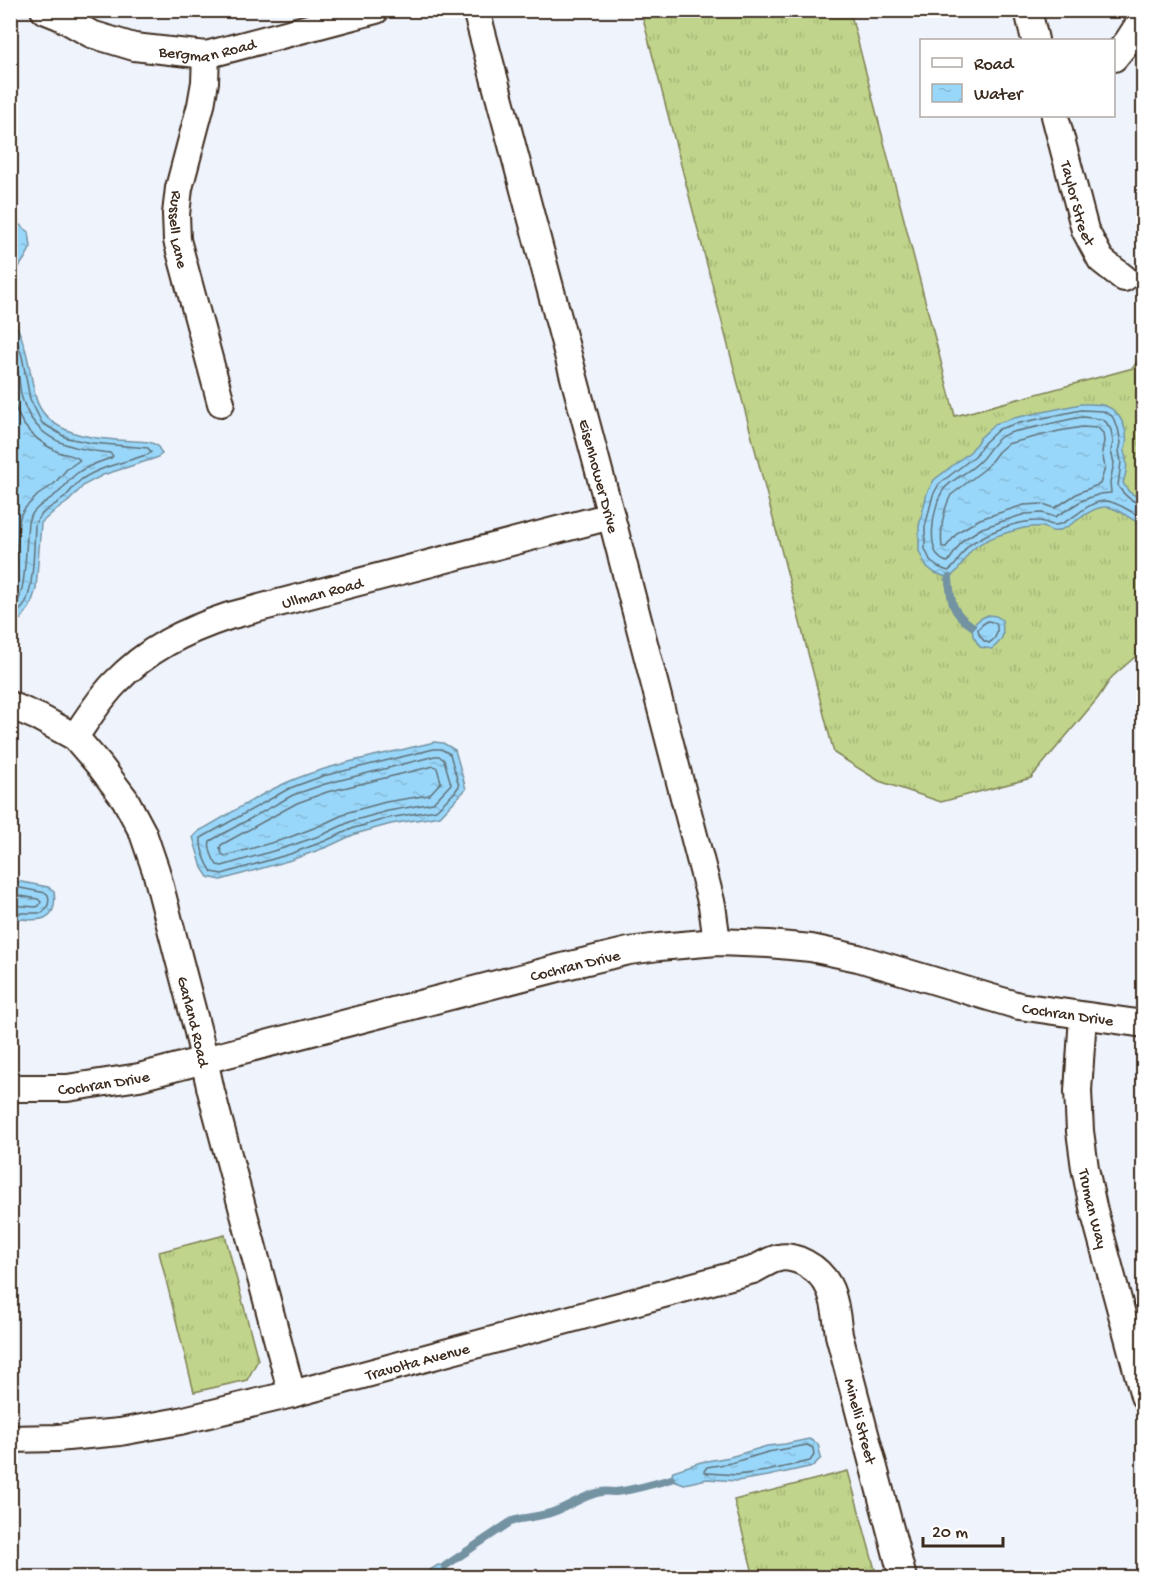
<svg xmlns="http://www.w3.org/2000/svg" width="1154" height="1588" viewBox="0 0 1154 1588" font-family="'Gochi Hand',sans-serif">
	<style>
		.grass { fill: url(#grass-tufts); stroke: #7e8054; stroke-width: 1.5 }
		.water { fill: url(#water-ripples); stroke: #7392a2; stroke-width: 1.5 }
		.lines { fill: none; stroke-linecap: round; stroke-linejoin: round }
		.shore { stroke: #616f76; stroke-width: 1.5 }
		.stream { stroke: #7392a2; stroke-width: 8 }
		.street-casing { stroke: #3b2a1e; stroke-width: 30 }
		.street { stroke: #fff; stroke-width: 26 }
		.labels { text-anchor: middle; stroke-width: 5; stroke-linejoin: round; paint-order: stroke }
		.street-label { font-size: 16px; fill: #3b2a1e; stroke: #fff }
	</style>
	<defs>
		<pattern id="grass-tufts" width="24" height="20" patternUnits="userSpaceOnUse" patternTransform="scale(1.5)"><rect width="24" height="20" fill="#c0d58b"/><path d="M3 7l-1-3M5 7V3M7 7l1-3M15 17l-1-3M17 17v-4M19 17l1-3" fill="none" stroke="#a6b778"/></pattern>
		<pattern id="water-ripples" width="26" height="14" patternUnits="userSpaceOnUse" patternTransform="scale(1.5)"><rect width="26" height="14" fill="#99d7fa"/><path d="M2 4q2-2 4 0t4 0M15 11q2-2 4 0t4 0" fill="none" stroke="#85b9d6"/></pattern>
	</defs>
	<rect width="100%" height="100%" fill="#eff3fc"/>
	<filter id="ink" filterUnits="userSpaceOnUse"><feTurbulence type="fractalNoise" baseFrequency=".0167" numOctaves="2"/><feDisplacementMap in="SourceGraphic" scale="12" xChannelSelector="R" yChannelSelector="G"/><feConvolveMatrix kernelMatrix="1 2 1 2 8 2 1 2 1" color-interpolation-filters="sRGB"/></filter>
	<g filter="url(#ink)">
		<path class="grass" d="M 641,11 L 850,11 L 955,416 L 1133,368 L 1143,351 L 1143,650 L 1112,677 L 1098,698 L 1031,778 L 941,802 L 879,781 L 834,753 Z
			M 225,1235 L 258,1360 L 247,1380 L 194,1392 L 159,1252 Z
			M 848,1471 L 877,1577 L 754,1577 L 734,1500 Z"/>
		<path class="water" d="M 11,222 L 16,222 L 29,232 L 31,247 L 25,258 L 11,279 Z
			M 11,324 L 16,324 C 28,350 29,368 35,395 C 46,442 111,439 149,442 L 157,445 L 162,454 L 156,458 L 103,475 L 84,485 L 69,501 L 51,514 L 41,523 L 36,589 L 30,607 L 21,619 L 11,621 Z
			M 1081,404 C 1089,404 1098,403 1106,406 C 1122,412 1131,436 1124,451 C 1128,463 1127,471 1123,483 L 1129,492 L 1143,500 L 1143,524 C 1130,521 1119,507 1106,507 C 1088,507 1076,525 1060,530 C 1052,533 1050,530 1043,527 C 1037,526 1030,527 1024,528 C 1008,532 985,538 973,549 C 963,558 963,569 949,578 L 935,573 L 926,566 L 919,551 L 919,526 L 927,493 L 934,480 L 971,451 L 980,438 L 995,424 L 1014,418 Z
			M 988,615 L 996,616 L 1002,620 C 1004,636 1004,639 992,649 L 980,647 L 973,636 L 972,626 L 980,619 Z
			M 434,742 L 443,743 L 455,750 L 466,789 L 440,816 L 391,824 L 355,834 L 327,847 L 291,860 L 221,880 L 208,877 L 202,868 L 193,837 L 199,831 C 229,815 257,795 288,782 C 332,763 388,754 434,742 Z
			M 11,880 L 48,887 L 54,891 C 59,926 35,920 11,918 Z
			M 809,1439 L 818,1444 L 821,1458 L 813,1466 L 768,1476 L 737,1481 L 707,1479 L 684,1484 L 671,1479 L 673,1471 L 701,1462 L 730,1457 L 767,1446 L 785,1444 Z
			M 438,1565 L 445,1566 L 449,1577 L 412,1577 L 427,1572 Z"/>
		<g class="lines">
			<path class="shore" d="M 10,330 L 16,339 L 22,356 L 30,399 L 42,423 L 67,438 L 92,443 L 148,448 L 151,452 L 149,454 C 126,462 102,466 82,479 C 75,484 70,493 63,499 C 53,506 40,512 35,524 C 34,544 34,587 25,604 C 22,610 17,613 10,615
				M 10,346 C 14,356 17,367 19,378 C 20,386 20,394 23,401 C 36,442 73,449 110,453 L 113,456 L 111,458 C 99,462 86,466 76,474 C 69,479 65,487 59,492 C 48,501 33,507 28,522 C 26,541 26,586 18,601 C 15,605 15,605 10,607
				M 10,384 C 16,419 25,435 58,452 C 65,455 74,454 80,460 L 67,469 L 54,484 L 38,495 L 26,507 L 21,514 L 19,522 L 14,585 L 10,595
				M 1082,417 L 1101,419 L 1106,422 L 1111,430 L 1113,442 L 1111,451 L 1114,463 L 1110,482 L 1111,493 L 1100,494 L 1083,500 L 1055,517 L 1042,513 L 1025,514 L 982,528 L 963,540 L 948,562 C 923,559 933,503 944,489 C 953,478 970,472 980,461 C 988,453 992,443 1001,437 C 1010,431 1023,430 1032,428 C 1049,424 1065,420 1082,417 Z
				M 1082,427 L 1098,428 L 1103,433 L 1104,441 L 1102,452 L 1105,468 L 1100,484 L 1078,493 L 1055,508 L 1043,504 L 1024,505 L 980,519 L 958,532 L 946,547 L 942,547 C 940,530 943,510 951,495 L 986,468 L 998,452 L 1007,444 L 1059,431 Z
				M 1144,504 C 1132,503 1124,495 1118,486 L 1121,462 L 1119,451 L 1121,443 L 1118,428 L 1112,416 L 1103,411 L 1081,410 L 1015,424 L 999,429 L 985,442 L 975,456 L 939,484 L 933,495 L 925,527 L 925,549 L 931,562 L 938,567 L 948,571 C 959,565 961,550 972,543 C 991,531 1016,521 1038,521 C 1044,520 1049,526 1056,525 C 1072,523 1086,501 1106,501 C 1119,502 1131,513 1144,518
				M 988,621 L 996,623 C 999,632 997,638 989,643 L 984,641 L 979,634 L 978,629 L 983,624 Z
				M 434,749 L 441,749 L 450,754 L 459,786 L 454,793 L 436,810 L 389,818 L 354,828 L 325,841 L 290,854 L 222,874 L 212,872 C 206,863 200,849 201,838 L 290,788 L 323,776 Z
				M 435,756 L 439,756 L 444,760 L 451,784 L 433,803 L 388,811 L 352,821 L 322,835 L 287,847 L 222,866 L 217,865 C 213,860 208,848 210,841 L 293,795 L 325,784 Z
				M 434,766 L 437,768 L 441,782 L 429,795 L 386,802 L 349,812 L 319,826 L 285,839 L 225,856 L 222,854 L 220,848 L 221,845 L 297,803 L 327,792 Z
				M 10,886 L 46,893 L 48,895 C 50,901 48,909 42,913 L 10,913
				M 10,894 L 38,899 L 41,902 L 39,906 L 36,907 L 10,905
				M 807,1445 L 813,1448 L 814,1455 L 810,1461 L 767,1471 L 737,1475 L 707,1473 L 704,1471 L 707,1467 L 731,1463 L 768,1452 Z"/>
			<path class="stream" d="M 949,578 C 951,602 951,612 972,626
				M 445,1566 L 512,1521 C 526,1517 540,1517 553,1512 C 570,1506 584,1495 601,1492 C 606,1491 611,1492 615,1492 C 634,1490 653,1484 671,1479"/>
			<defs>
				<g id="street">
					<path id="s1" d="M 44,10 L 59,16 L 91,34 L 134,47 L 206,55 L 376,10"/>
					<path id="s2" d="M 476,10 L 611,516 L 712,905 L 717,942"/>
					<path d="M 1028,10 L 1035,40"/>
					<path id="s3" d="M 206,55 L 205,82 L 201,105 L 179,188 L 176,214 L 177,240 L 221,403"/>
					<path d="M 1114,58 L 1128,41 L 1144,16"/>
					<path id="s4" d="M 1055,116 L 1085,230 L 1101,260 L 1124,278"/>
					<path id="s5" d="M 10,705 L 40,718 L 75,737 L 100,766 L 125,799 L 143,833 L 156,871 L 198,1032 L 211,1091 L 292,1394"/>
					<path id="s6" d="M 75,737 C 87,719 99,700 114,684 C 147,649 184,631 229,616 L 611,516"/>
					<path id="s7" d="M 1083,1016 L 1078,1091 L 1080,1131 L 1085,1168 L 1093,1207 L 1144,1396"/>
					<path id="s8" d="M 10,1088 L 67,1088 L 139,1077 L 566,966 L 629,951 L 659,947 L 717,942 L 769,944 L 811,948 L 858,958 L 1019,1006 L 1144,1024"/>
					<path id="s9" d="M 10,1439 L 57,1438 L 120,1432 L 180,1421 L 292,1394 L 753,1270 C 761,1266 771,1259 779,1258 C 787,1256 798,1259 805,1263 C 835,1279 835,1305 839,1335 L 903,1578"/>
				</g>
			</defs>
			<use href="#street" class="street-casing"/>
			<use href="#street" class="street"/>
		</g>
	</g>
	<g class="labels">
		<g class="street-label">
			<text dy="6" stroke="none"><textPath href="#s1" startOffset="172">Bergman Road</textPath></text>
			<text dy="6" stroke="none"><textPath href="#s4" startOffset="90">Taylor Street</textPath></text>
			<text dy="6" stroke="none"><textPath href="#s3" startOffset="178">Russell Lane</textPath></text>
			<text dy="6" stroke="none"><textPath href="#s2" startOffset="482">Eisenhower Drive</textPath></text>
			<text dy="6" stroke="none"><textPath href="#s6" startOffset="297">Ullman Road</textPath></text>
			<text dy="6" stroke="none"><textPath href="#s8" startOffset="580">Cochran Drive</textPath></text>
			<text dy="6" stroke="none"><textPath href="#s8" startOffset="1084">Cochran Drive</textPath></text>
			<text dy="6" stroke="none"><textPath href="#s5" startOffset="386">Garland Road</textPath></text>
			<text dy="6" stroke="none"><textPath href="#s8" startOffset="94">Cochran Drive</textPath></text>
			<text dy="6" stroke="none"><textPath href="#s7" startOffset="194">Truman Way</textPath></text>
			<text dy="6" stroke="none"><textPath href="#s9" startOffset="416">Travolta Avenue</textPath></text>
			<text dy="6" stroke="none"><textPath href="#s9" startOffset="992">Minelli Street</textPath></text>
		</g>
	</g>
	<rect width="1154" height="1588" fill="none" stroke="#fff" stroke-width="36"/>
	<rect x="18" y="18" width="1118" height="1552" fill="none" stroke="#3b2a1e" stroke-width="2" filter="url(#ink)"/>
	<rect x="920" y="39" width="195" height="78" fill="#ffffff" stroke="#b1aaa5" stroke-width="1.5"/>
	<rect x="932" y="58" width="30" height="9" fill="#ffffff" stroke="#b1aaa5" stroke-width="1.5"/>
	<text x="974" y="69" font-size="18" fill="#3b2a1e">Road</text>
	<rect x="932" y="84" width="30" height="18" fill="url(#water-ripples)" stroke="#b1aaa5" stroke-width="1.5"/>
	<text x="974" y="99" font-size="18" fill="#3b2a1e">Water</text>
	<path d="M923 1537v9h80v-9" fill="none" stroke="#3b2a1e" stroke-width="3"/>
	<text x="932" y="1537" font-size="18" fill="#3b2a1e" stroke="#ffffff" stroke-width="4.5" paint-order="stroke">20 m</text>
</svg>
